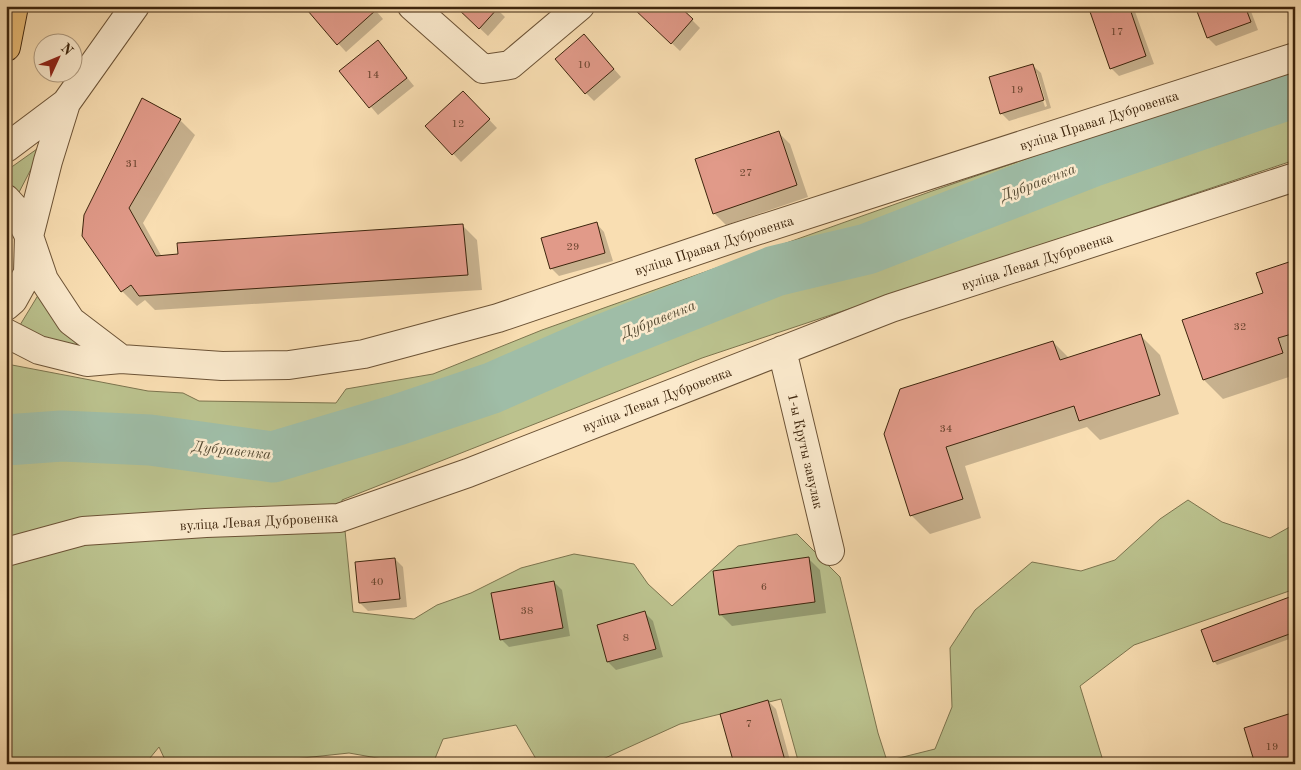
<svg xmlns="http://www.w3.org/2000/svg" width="1301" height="770" viewBox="0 0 1301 770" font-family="'Old Standard TT',serif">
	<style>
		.green { fill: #bbc28e; stroke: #7c744e }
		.shadow { fill: #0003; fill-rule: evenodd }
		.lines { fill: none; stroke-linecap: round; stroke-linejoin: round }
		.river { stroke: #9fbda7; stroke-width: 51 }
		.building { fill: #e19a89; stroke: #3d250d }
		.minor-casing { stroke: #6c5336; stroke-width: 30 }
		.major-casing { stroke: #3d250d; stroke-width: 30 }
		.minor { stroke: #fbeacd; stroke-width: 28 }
		.major { stroke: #ecbf79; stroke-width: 28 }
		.labels { text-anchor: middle; stroke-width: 5; stroke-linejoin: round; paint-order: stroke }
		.number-label { font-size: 11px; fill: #66422c }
		.street-label { font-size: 14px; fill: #3d250d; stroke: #fbeacd }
		.water-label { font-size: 15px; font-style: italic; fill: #564b34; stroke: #fbeacd }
	</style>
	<rect width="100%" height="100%" fill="#f9deb2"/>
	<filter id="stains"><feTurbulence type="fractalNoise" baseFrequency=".004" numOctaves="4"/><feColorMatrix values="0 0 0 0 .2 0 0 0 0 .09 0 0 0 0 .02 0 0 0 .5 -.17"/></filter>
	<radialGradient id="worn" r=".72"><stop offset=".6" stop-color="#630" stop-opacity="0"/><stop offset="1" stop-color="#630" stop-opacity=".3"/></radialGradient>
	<path class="green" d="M 1295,67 L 1295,160 L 702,358 L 342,500 L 353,612 L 414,619 L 437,605 L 471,593 L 521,568 L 574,554 L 634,564 L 648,584 L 672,606 L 738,546 L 797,534 L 840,577 L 878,733 L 887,761 L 935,749 L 952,707 L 950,648 L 975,610 L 1032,562 L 1081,571 L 1115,560 L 1160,519 L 1188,500 L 1222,522 L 1270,538 L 1295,524 L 1295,589 L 1134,645 L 1080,686 L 1104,764 L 799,764 L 781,699 L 680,724 L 592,764 L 539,764 L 516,725 L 443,739 L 434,761 L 429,764 L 411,764 L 349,753 L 247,764 L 167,764 L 159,747 L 145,764 L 6,764 L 6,366 L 12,365 L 148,391 L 183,393 L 199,401 L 336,403 L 346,389 L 433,374 L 542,330 L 935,190 Z
		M 44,144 L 15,200 L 6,194 L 6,171 Z
		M 40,292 L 101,352 L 59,345 L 17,330 Z"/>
	<path class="shadow" d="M 372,6 L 383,19 L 346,52 L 309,11 Z
		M 456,6 L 494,6 L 505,17 L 488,36 Z
		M 678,6 L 700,28 L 680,51 L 642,15 Z
		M 1089,6 L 1133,6 L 1154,64 L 1119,76 L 1111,68 Z
		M 1196,6 L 1249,6 L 1258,30 L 1216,46 L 1208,38 Z
		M 378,42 L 414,86 L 378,115 L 341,72 Z
		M 592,44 L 621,77 L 594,101 L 586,93 Z
		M 1032,65 L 1041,73 L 1051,108 L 1009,121 L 1001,113 ZM 1034,73 L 1037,73 L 1047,106 L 1045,107 Z
		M 463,92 L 497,128 L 461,162 L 427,126 Z
		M 180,120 L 195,135 L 143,223 L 162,257 L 462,225 L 477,240 L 482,290 L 155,310 L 145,300 L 137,306 L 122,291 L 83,235 Z
		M 778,132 L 790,144 L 808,197 L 726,225 L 714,213 Z
		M 596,223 L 604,232 L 613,261 L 559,276 L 551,268 Z
		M 1295,262 L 1295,375 L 1223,399 L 1204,380 L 1264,294 Z
		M 1141,336 L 1160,355 L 1179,414 L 1100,440 L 1087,427 L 965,466 L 981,518 L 930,534 L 911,515 L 885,434 L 1053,342 L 1069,358 Z
		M 808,558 L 820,570 L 826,613 L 732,626 L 720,614 Z
		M 395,559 L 403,567 L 407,607 L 368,611 L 360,603 Z
		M 554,582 L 562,590 L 570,636 L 509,647 L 501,639 Z
		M 1295,597 L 1295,637 L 1217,665 L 1214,661 Z
		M 645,613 L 653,621 L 663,657 L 616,670 L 608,662 L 598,626 Z
		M 768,701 L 776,709 L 791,764 L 736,764 Z"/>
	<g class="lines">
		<path class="river" d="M 6,440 L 62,436 L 150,440 L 273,457 L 397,420 L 492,388 L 597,342 L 775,271 L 867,249 L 1091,162 L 1295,92"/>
	</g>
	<path class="building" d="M 313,6 L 373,6 L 376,10 L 337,45 L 308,11 Z
		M 455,6 L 496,6 L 498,8 L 479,29 Z
		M 633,6 L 679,6 L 693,19 L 671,44 L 632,7 Z
		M 1088,6 L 1129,6 L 1146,56 L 1110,69 Z
		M 1195,6 L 1245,6 L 1251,22 L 1207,38 Z
		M 584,34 L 614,69 L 585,94 L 555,59 Z
		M 378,40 L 407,78 L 369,108 L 339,71 Z
		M 1033,64 L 1044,100 L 1000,114 L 989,77 Z
		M 463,91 L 490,119 L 452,155 L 425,126 Z
		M 142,98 L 181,119 L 129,208 L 156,256 L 178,254 L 177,243 L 463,224 L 468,275 L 139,296 L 131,285 L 121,292 L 82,236 L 84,215 Z
		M 779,131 L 797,185 L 713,214 L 695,159 Z
		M 597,222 L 605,253 L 550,269 L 541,238 Z
		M 1295,260 L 1295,333 L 1278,338 L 1283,353 L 1203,380 L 1182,320 L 1263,293 L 1256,273 Z
		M 1141,334 L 1160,395 L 1079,421 L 1074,406 L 946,447 L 963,499 L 910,516 L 884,434 L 900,389 L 1053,341 L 1060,360 Z
		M 809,557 L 815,602 L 719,615 L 713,571 Z
		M 395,558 L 400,599 L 359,603 L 355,562 Z
		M 554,581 L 563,628 L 500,640 L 491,593 Z
		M 1295,595 L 1295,632 L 1213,662 L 1201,630 Z
		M 645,611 L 656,649 L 607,662 L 597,625 Z
		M 768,700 L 786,764 L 734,764 L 720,714 Z
		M 1295,712 L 1295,764 L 1255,764 L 1244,728 Z"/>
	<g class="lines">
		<defs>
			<path id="minor" d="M 412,6 L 483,69 L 510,65 L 580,6
				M 66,103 L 48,161 L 29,236 L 44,280 L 71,321 L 121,359
				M 6,148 L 66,103 L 135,6
				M 6,199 L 16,210 L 29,236 L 28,273 L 13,300 L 6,306
				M 6,333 L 39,350 L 87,362 L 121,359 L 222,366 L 289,365 L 364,354 L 498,318 L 734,238 L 1295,57
				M 782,350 L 830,551
				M 6,552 L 83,531 L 206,523 L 339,518 L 468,473 L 891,308 L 1295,177"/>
			<path id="major" d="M 6,47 L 14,6"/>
		</defs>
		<use href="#minor" class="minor-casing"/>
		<use href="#major" class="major-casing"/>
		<use href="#minor" class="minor"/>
		<use href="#major" class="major"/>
	</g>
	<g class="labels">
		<g class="number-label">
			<text x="1117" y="35">17</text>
			<text x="584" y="68">10</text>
			<text x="373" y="78">14</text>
			<text x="1017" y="93">19</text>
			<text x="458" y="127">12</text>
			<text x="132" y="167">31</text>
			<text x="746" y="176">27</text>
			<text x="573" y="250">29</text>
			<text x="1240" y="330">32</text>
			<text x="946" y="432">34</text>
			<text x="377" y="585">40</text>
			<text x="764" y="590">6</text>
			<text x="527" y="614">38</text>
			<text x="626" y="641">8</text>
			<text x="749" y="727">7</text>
			<text x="1272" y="750">19</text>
		</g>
		<g class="street-label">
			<text transform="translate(1099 120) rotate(-18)" y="5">вуліца Правая Дубровенка</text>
			<text transform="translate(714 245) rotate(-18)" y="5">вуліца Правая Дубровенка</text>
			<text transform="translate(1037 261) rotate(-18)" y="5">вуліца Левая Дубровенка</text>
			<text transform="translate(657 399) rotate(-21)" y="5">вуліца Левая Дубровенка</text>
			<text transform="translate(806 451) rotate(77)" y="5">1-ы Круты завулак</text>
			<text transform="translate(259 521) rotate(-3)" y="5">вуліца Левая Дубровенка</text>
		</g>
		<g class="water-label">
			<text transform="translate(1038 182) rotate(-21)" y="5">Дубравенка</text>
			<text transform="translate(658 319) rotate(-22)" y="5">Дубравенка</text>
			<text transform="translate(232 450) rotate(6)" y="5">Дубравенка</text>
		</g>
	</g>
	<rect width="1301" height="770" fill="none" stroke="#f9deb2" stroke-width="25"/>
	<rect x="8" y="8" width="1286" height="755" fill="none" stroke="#3d250d" stroke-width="2.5"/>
	<rect x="12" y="12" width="1276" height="745" fill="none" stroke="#3d250d"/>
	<g transform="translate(58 58) rotate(46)"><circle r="24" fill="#fbeacd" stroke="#af9b80"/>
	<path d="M0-4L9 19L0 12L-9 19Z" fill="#8f2418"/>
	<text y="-8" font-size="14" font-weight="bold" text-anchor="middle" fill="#3d250d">N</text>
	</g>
	<rect width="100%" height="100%" filter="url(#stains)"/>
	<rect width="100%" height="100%" fill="url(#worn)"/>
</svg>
